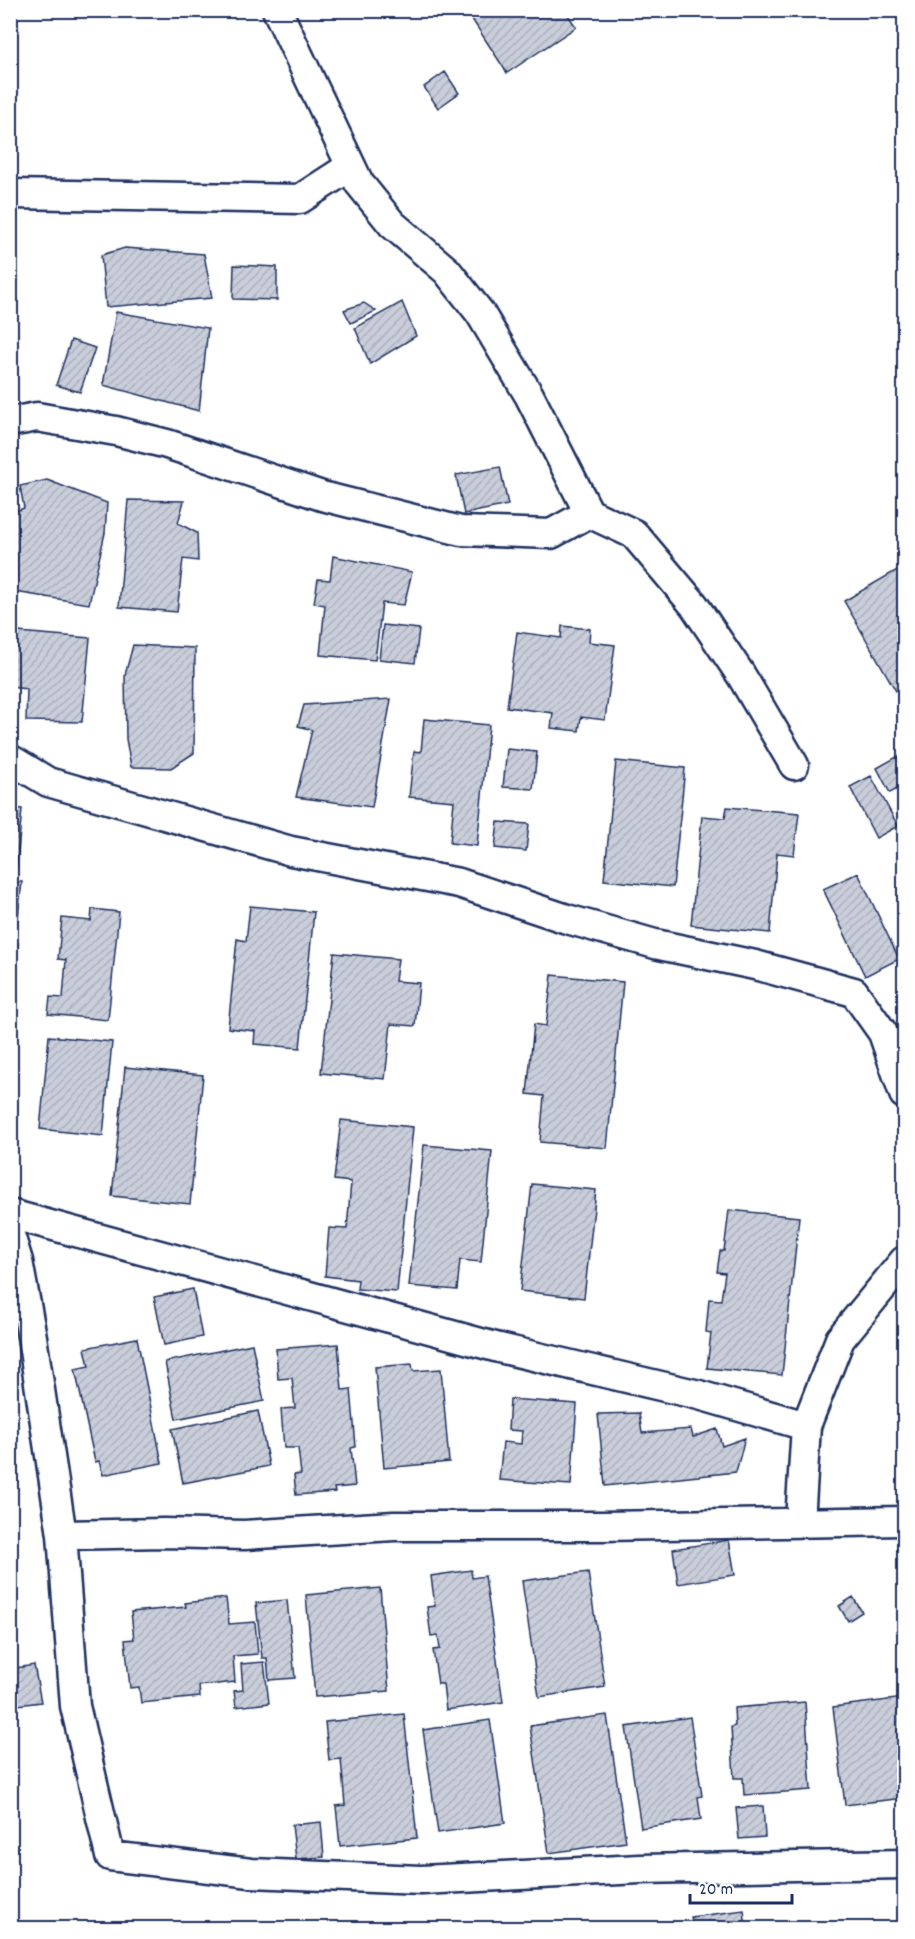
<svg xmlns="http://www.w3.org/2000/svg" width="915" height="1939" viewBox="0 0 915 1939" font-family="Dekko,sans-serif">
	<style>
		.building { fill: url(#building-hatch); stroke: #1b2f5e; stroke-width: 1.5 }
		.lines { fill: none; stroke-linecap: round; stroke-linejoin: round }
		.street-casing { stroke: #1b2f5e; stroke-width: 33 }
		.street { stroke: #fff; stroke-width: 28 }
	</style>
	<defs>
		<pattern id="building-hatch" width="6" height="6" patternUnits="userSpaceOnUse" patternTransform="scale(1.5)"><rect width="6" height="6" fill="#caceda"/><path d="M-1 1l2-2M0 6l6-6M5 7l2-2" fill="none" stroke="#adb1be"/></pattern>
	</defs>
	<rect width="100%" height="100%" fill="#fff"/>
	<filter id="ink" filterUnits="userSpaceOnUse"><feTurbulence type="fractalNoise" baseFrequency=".0167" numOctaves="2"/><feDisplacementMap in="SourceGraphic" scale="12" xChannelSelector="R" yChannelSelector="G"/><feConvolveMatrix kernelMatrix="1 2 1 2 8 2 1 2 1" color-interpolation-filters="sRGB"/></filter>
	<g filter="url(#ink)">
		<path class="building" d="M 466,10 L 565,10 L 576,27 L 507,73 Z
			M 445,72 L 459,93 L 438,108 L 424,87 Z
			M 125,248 L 204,254 L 212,298 L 106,307 L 101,255 Z
			M 234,265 L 277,267 L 277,300 L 233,299 Z
			M 402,302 L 416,336 L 370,364 L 355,328 Z
			M 364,303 L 376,311 L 351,323 L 344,310 Z
			M 116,312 L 208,328 L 199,411 L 103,385 Z
			M 71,340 L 95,348 L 80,392 L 56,385 Z
			M 500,467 L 508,505 L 464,514 L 456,475 Z
			M 47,480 L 107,503 L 105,533 L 89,604 L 15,592 L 10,565 L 10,513 L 24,508 L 20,486 Z
			M 128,500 L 184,501 L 178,523 L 197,533 L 198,561 L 183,559 L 177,612 L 119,607 Z
			M 333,556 L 412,572 L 404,605 L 382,603 L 375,660 L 320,655 L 325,605 L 314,603 L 318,579 L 330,580 Z
			M 904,566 L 904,705 L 844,601 Z
			M 383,625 L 419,629 L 415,663 L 379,659 Z
			M 562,626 L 590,629 L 589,642 L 615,645 L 605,720 L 581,717 L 579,731 L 551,728 L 553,713 L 507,707 L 517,632 L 561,638 Z
			M 18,632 L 90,638 L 82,722 L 26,721 L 27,689 L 10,687 L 10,643 Z
			M 133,645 L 195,648 L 194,753 L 171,768 L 131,767 L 126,739 L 125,675 Z
			M 391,699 L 372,807 L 296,797 L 312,730 L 298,726 L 304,705 Z
			M 424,719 L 489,725 L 477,846 L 450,843 L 454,801 L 409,797 L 414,751 L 421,752 Z
			M 507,749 L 537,752 L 533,789 L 503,787 Z
			M 904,753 L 904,785 L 890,793 L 877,768 Z
			M 616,761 L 685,768 L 673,887 L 604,880 Z
			M 871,776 L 898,826 L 876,838 L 850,787 Z
			M 727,807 L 799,813 L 794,855 L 777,853 L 770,933 L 691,925 L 702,816 L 725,818 Z
			M 10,808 L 22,809 L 16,874 L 10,873 Z
			M 498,822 L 529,824 L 526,851 L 495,848 Z
			M 858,873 L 899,959 L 865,976 L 823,889 Z
			M 10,881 L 22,882 L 16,935 L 10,934 Z
			M 250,906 L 314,912 L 300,1048 L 254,1044 L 255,1031 L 228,1028 L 237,939 L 246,941 Z
			M 92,909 L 119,912 L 108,1020 L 48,1014 L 50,997 L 63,998 L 66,960 L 58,959 L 62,918 L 91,921 Z
			M 10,942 L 18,943 L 13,996 L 10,996 Z
			M 334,953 L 398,959 L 395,981 L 419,983 L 415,1026 L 391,1024 L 385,1079 L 321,1073 Z
			M 552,975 L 623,982 L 607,1148 L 540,1142 L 544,1096 L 527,1094 L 534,1024 L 546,1026 Z
			M 49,1036 L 112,1042 L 103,1136 L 40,1129 Z
			M 125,1067 L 203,1075 L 190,1204 L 112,1196 Z
			M 341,1120 L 413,1127 L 397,1292 L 357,1289 L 358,1280 L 325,1276 L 329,1228 L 347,1229 L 351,1182 L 334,1180 Z
			M 424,1145 L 492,1151 L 481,1262 L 460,1260 L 457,1290 L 409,1286 Z
			M 532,1184 L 596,1190 L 584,1298 L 520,1291 Z
			M 729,1210 L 799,1217 L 782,1375 L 707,1368 L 711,1333 L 706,1332 L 709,1299 L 721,1300 L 725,1273 L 717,1272 L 720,1251 L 724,1251 Z
			M 193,1289 L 202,1337 L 164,1345 L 154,1297 Z
			M 137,1338 L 162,1463 L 103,1475 L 99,1461 L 95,1462 L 75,1369 L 89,1366 L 85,1348 Z
			M 252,1344 L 264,1401 L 176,1419 L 165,1362 Z
			M 338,1344 L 342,1390 L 351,1389 L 356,1447 L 351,1448 L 355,1486 L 334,1488 L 335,1492 L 296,1495 L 294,1475 L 301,1474 L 298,1448 L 284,1448 L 281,1409 L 295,1408 L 292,1378 L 278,1379 L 276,1349 Z
			M 412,1364 L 413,1371 L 441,1369 L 449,1462 L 384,1468 L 375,1367 Z
			M 510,1399 L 577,1404 L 571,1485 L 499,1480 L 503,1442 L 521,1444 L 522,1431 L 508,1430 Z
			M 258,1411 L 269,1466 L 183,1483 L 172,1429 Z
			M 639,1413 L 642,1433 L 691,1429 L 693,1437 L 717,1429 L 722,1446 L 745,1438 L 736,1472 L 605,1486 L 598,1414 Z
			M 729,1540 L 735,1575 L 678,1584 L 673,1549 Z
			M 471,1570 L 472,1578 L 485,1576 L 503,1702 L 446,1710 L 443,1684 L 438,1684 L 433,1650 L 440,1649 L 438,1635 L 431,1636 L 427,1607 L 435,1606 L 431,1576 Z
			M 588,1572 L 605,1687 L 539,1697 L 522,1581 Z
			M 380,1588 L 389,1691 L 315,1697 L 306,1595 Z
			M 853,1597 L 862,1612 L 848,1621 L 839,1606 Z
			M 226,1598 L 229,1624 L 255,1622 L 258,1654 L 233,1656 L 235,1682 L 199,1686 L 200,1697 L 141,1703 L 139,1687 L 130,1688 L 125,1640 L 134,1639 L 131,1612 L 186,1607 L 185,1603 Z
			M 287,1600 L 295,1678 L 269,1680 L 267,1658 L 262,1658 L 256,1603 Z
			M 264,1662 L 269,1703 L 236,1707 L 234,1691 L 243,1690 L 241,1664 Z
			M 34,1665 L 41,1702 L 10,1706 L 10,1669 Z
			M 904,1698 L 904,1798 L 845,1805 L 833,1707 Z
			M 805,1702 L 811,1790 L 744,1795 L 743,1778 L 734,1778 L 731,1727 L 735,1726 L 734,1708 Z
			M 404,1714 L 417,1838 L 340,1846 L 336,1806 L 345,1805 L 341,1759 L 329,1760 L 325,1722 Z
			M 607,1715 L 626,1842 L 549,1853 L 530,1726 Z
			M 690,1717 L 702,1796 L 698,1797 L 701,1819 L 641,1828 L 626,1727 Z
			M 490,1720 L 505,1823 L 438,1833 L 423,1730 Z
			M 763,1806 L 765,1837 L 739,1839 L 736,1808 Z
			M 321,1822 L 324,1857 L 296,1859 L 292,1825 Z
			M 744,1910 L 746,1928 L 693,1928 L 691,1917 Z"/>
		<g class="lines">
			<defs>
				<path id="street" d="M 277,10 L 359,183 L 392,224 L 447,271 L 480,313 L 529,395 L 589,513 L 634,534 L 694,605 L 741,675 L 794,765
					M 10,194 L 300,199 L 351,166
					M 10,422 L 37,417 L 116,431 L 167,444 L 322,496 L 461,531 L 551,534 L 589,513
					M 10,759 L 48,782 L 291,851 L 459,883 L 567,919 L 655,944 L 755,965 L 854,992 L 883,1033 L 904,1094
					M 10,1214 L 499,1348 L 699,1395 L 806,1426
					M 10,1235 L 18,1261 L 32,1337 L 62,1535 L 75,1706 L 110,1856 L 251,1873 L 421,1880 L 640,1869 L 904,1864
					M 800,1521 L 806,1426 L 840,1339 L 904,1261
					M 62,1535 L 164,1533 L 244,1535 L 394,1526 L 603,1526 L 904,1521"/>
			</defs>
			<use href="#street" class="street-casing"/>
			<use href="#street" class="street"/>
		</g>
	</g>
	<rect width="915" height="1939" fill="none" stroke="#fff" stroke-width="36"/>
	<rect x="18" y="18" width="879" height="1903" fill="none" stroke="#1b2f5e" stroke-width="2" filter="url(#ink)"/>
	<path d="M690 1894v9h102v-9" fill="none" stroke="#1b2f5e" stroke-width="3"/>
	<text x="699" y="1894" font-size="18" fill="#1b2f5e" stroke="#ffffff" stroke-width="4.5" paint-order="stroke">20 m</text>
</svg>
